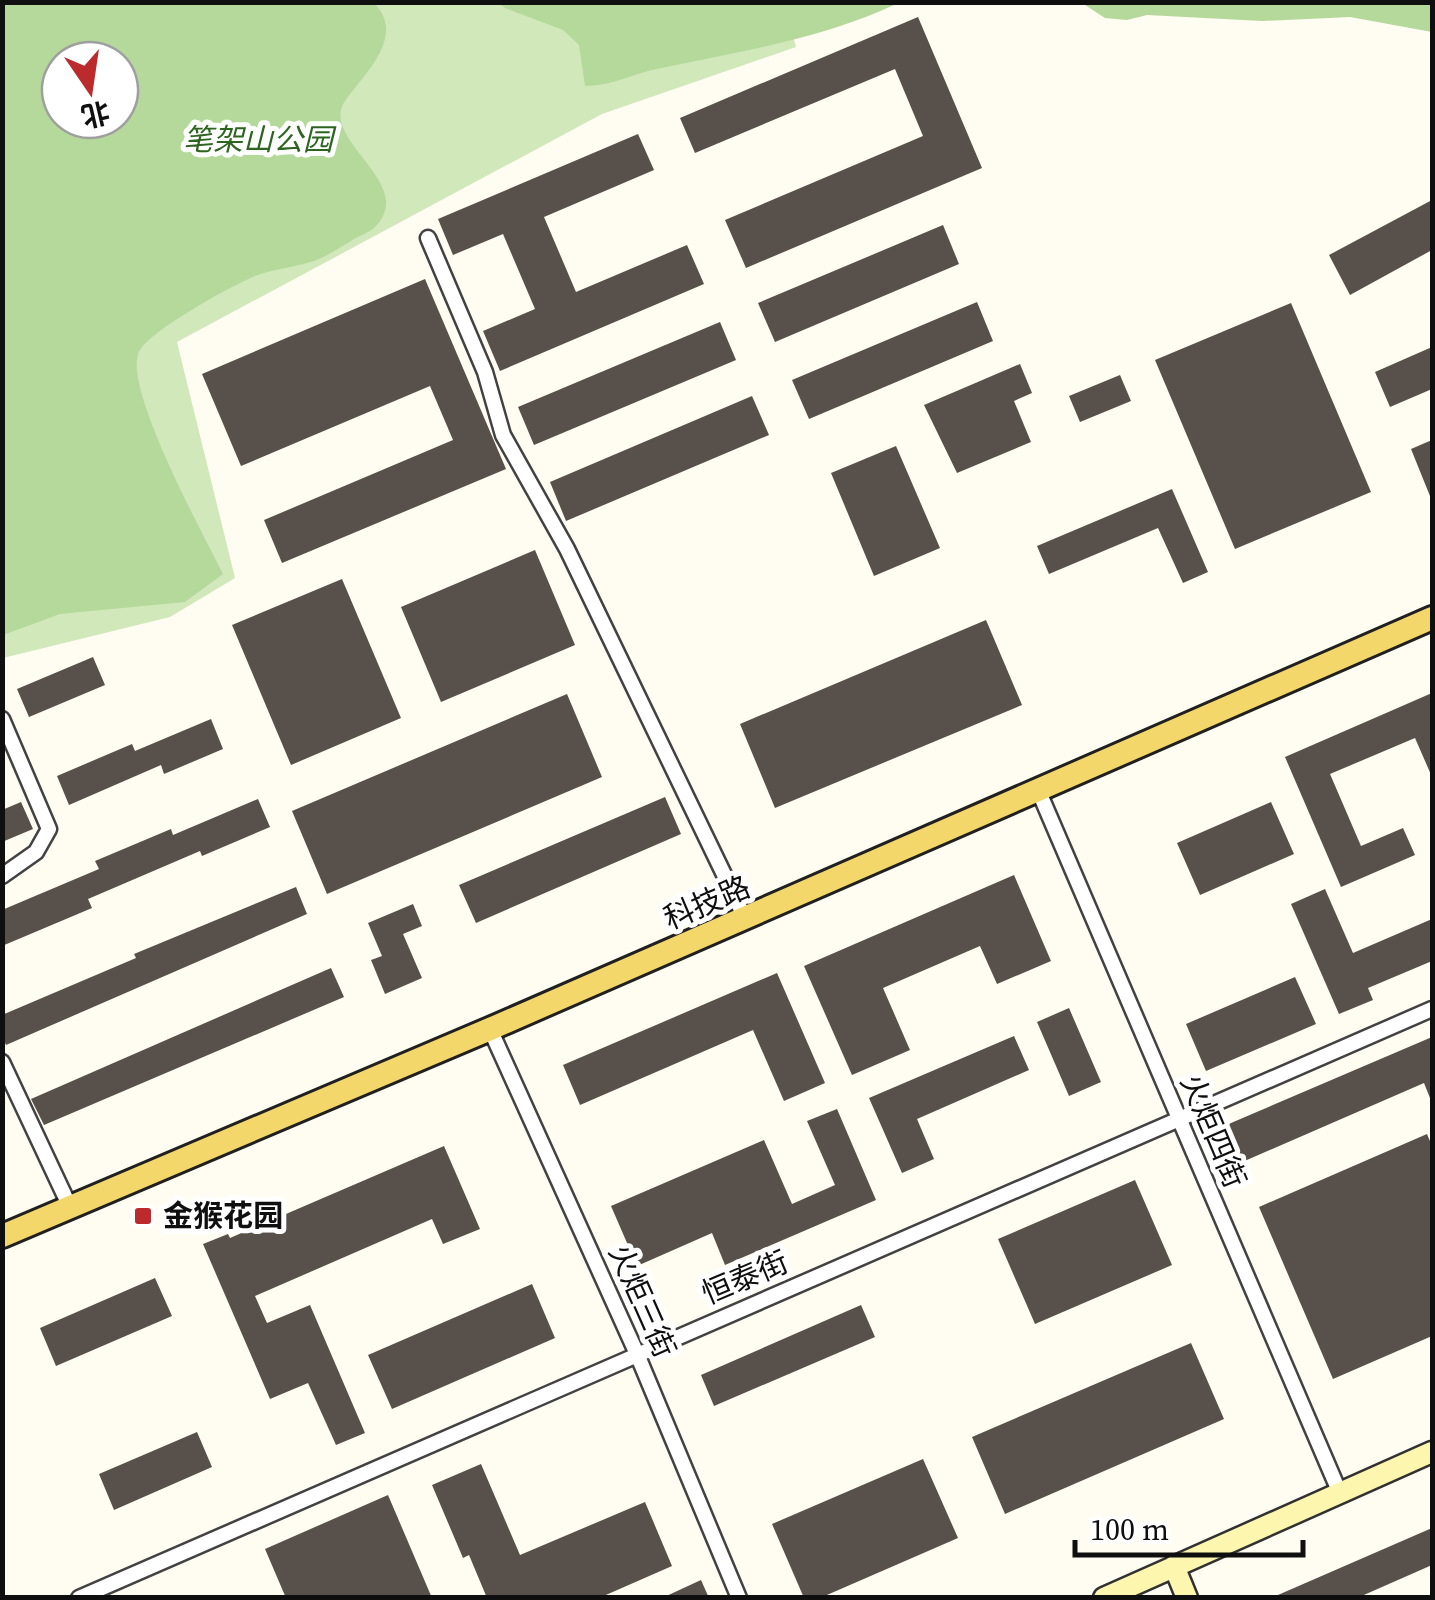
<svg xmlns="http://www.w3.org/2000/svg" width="1435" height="1600" viewBox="0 0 1435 1600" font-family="'Source Serif 4','Noto Sans SC',serif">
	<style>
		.green { fill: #d1e8bb; fill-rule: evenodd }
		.forest { fill: #b5d99b; fill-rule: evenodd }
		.building { fill: #57504b }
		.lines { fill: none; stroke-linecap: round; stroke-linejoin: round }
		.street-casing { stroke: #424242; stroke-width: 19 }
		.secondary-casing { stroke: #313131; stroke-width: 25 }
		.primary-casing { stroke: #202020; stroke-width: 28 }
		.street { stroke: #fff; stroke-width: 14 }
		.secondary { stroke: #fcf6ae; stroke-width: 20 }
		.primary { stroke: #f4d76b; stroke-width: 22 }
		.poi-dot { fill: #bb2a2d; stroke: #fff; stroke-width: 4 }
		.labels { text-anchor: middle; stroke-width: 10; stroke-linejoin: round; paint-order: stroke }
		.park-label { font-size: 30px; font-style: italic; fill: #2d6520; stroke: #fff }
		.street-label { font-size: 30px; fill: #0f0f0f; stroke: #fff }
		.poi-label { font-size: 30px; font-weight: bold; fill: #0f0f0f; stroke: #fff; text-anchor: start }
	</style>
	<rect width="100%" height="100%" fill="#fffcf1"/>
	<path class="green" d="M 2,3 L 783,3 L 796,47 L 602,114 L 177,342 L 235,578 L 170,617 L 3,658 ZM 60,60 L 120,60 L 120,120 L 60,120 Z"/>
	<path class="forest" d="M 3,2 L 374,3 C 407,36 364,74 345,101 C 318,140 420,184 374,228 C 369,232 360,236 354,239 C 341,247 328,256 314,261 C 295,267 274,269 255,276 C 231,286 153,329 140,350 C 119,382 205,537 223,574 L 185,602 L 60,614 L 3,635 ZM 60,60 L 120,60 L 120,120 L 60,120 Z
		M 499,3 L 898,3 C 821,40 735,52 652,70 C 628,76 610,86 585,86 L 579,45 L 563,30 L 505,8 Z
		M 1082,3 L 1432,3 L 1432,32 L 1350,17 L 1262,21 L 1147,15 L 1127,20 L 1105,18 Z"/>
	<path class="building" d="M 918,17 L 982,168 L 746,268 L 725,220 L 923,136 L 895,69 L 695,153 L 680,118 Z
		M 638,134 L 654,170 L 544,217 L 576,292 L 687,245 L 704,284 L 500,371 L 483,331 L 535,309 L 503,234 L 453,255 L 438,219 Z
		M 1432,200 L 1432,250 L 1350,295 L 1329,255 Z
		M 943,225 L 959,264 L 775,342 L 758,303 Z
		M 425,279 L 506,469 L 282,563 L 264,520 L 453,440 L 430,386 L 241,466 L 202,374 Z
		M 977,302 L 993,341 L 809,419 L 792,380 Z
		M 1291,303 L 1371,492 L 1235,549 L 1155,360 Z
		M 720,322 L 736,360 L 534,445 L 518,407 Z
		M 1432,347 L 1432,389 L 1390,407 L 1375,372 Z
		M 1020,364 L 1032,393 L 1014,401 L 1031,442 L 957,473 L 924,405 Z
		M 1120,375 L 1131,401 L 1080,422 L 1069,396 Z
		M 752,396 L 769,435 L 566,521 L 550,482 Z
		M 1432,440 L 1432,501 L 1411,449 Z
		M 896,446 L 940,548 L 874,576 L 831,473 Z
		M 1172,489 L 1208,572 L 1183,583 L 1158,528 L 1049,574 L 1037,546 Z
		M 535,550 L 575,645 L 441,702 L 401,607 Z
		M 342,579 L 401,718 L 291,765 L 232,625 Z
		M 986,620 L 1022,705 L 775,808 L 740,724 Z
		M 93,657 L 105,685 L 29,717 L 17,689 Z
		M 1432,693 L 1432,777 L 1415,738 L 1330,774 L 1361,846 L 1403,828 L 1415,855 L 1341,887 L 1285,757 Z
		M 567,694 L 602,777 L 327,894 L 292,811 Z
		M 211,719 L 223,749 L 164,774 L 161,765 L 69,805 L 57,776 L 132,744 L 135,751 Z
		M 665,797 L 681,834 L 476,923 L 459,885 Z
		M 258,799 L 270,827 L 202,856 L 200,851 L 88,899 L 92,908 L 2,946 L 2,910 L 99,869 L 95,861 L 171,829 L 173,835 Z
		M 21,802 L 33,829 L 2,842 L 2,810 Z
		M 1271,802 L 1294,854 L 1200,895 L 1177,843 Z
		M 1014,875 L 1051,961 L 997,984 L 980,946 L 883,988 L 910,1050 L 852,1075 L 804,966 Z
		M 296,887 L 307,914 L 6,1045 L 2,1036 L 2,1015 L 136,958 L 134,954 Z
		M 1325,889 L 1353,953 L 1432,919 L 1432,961 L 1368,988 L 1373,1000 L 1339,1014 L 1291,904 Z
		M 413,904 L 422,926 L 403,934 L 422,978 L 385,994 L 371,960 L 382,956 L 368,923 Z
		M 331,968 L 344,997 L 44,1125 L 31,1099 Z
		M 777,973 L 825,1083 L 784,1101 L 753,1030 L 580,1105 L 563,1065 Z
		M 1295,977 L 1316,1024 L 1206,1071 L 1186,1024 Z
		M 1069,1008 L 1101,1082 L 1069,1096 L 1037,1022 Z
		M 1014,1036 L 1029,1070 L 917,1119 L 934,1159 L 902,1173 L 869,1098 Z
		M 1432,1037 L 1432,1103 L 1424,1083 L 1240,1163 L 1224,1126 Z
		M 837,1109 L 876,1200 L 725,1265 L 712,1233 L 637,1266 L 611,1206 L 764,1140 L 792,1204 L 835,1185 L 807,1121 Z
		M 1427,1134 L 1432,1146 L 1432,1336 L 1333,1379 L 1259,1207 Z
		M 444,1146 L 480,1229 L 443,1244 L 432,1219 L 255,1296 L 267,1323 L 310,1305 L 365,1433 L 336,1445 L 308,1383 L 270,1399 L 203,1244 L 228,1234 L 230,1238 Z
		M 1135,1180 L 1172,1265 L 1035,1324 L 998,1239 Z
		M 155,1278 L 172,1316 L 56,1366 L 40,1328 Z
		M 532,1284 L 555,1338 L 392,1409 L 368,1355 Z
		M 861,1305 L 875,1337 L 714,1406 L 701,1375 Z
		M 1191,1343 L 1224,1419 L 1005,1514 L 972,1437 Z
		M 197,1432 L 212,1467 L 114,1510 L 99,1474 Z
		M 923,1459 L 958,1538 L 820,1598 L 804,1598 L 772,1524 Z
		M 481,1464 L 520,1555 L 645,1502 L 672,1566 L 599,1598 L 487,1598 L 469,1555 L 463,1558 L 432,1485 Z
		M 388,1495 L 432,1598 L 286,1598 L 265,1549 Z
		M 1432,1528 L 1432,1565 L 1357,1598 L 1271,1598 Z
		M 701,1580 L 709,1598 L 662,1598 Z"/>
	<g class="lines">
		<defs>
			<path id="street" d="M 428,238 L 485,372 L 503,435 L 567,549 L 745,918
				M 2,719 L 49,829 L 36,852 L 2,876
				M 1039,792 L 1339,1491
				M 490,1029 L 637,1354 L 739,1598
				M 2,1062 L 70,1207
				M 79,1598 L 1432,1009"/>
			<path id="secondary" d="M 1174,1566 L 1187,1598
				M 1104,1598 L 1432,1452"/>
			<path id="primary" d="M 2,1236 L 490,1029 L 1432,618"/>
		</defs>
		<use href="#street" class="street-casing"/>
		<use href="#secondary" class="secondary-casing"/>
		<use href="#primary" class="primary-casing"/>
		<use href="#street" class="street"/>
		<use href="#secondary" class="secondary"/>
		<use href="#primary" class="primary"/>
	</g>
	<rect class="poi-dot" x="133" y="1206" width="20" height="20" rx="5"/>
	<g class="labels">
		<g class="park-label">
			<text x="258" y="150">笔架山公园</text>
		</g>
		<g class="street-label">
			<text transform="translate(707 903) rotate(-23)" y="10">科技路</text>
			<text transform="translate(1213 1131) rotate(67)" y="10">火炬四街</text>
			<text transform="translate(745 1278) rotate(-23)" y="10">恒泰街</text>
			<text transform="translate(642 1301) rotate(66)" y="10">火炬三街</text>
		</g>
		<g class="poi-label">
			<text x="163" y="1226">金猴花园</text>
		</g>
	</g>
	<rect width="1435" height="1600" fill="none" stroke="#0f0f0f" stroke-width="10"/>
	<g transform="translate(90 90) rotate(167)"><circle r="48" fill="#ffffff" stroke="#9f9f9f" stroke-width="2.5"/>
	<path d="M0-8L18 38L0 25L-18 38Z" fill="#bb2a2d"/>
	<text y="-15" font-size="28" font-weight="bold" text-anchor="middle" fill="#0f0f0f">北</text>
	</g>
	<path d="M1075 1540v15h228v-15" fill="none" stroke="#0f0f0f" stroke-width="5"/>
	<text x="1090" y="1540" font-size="30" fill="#0f0f0f" stroke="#ffffff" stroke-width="8" paint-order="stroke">100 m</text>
</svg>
